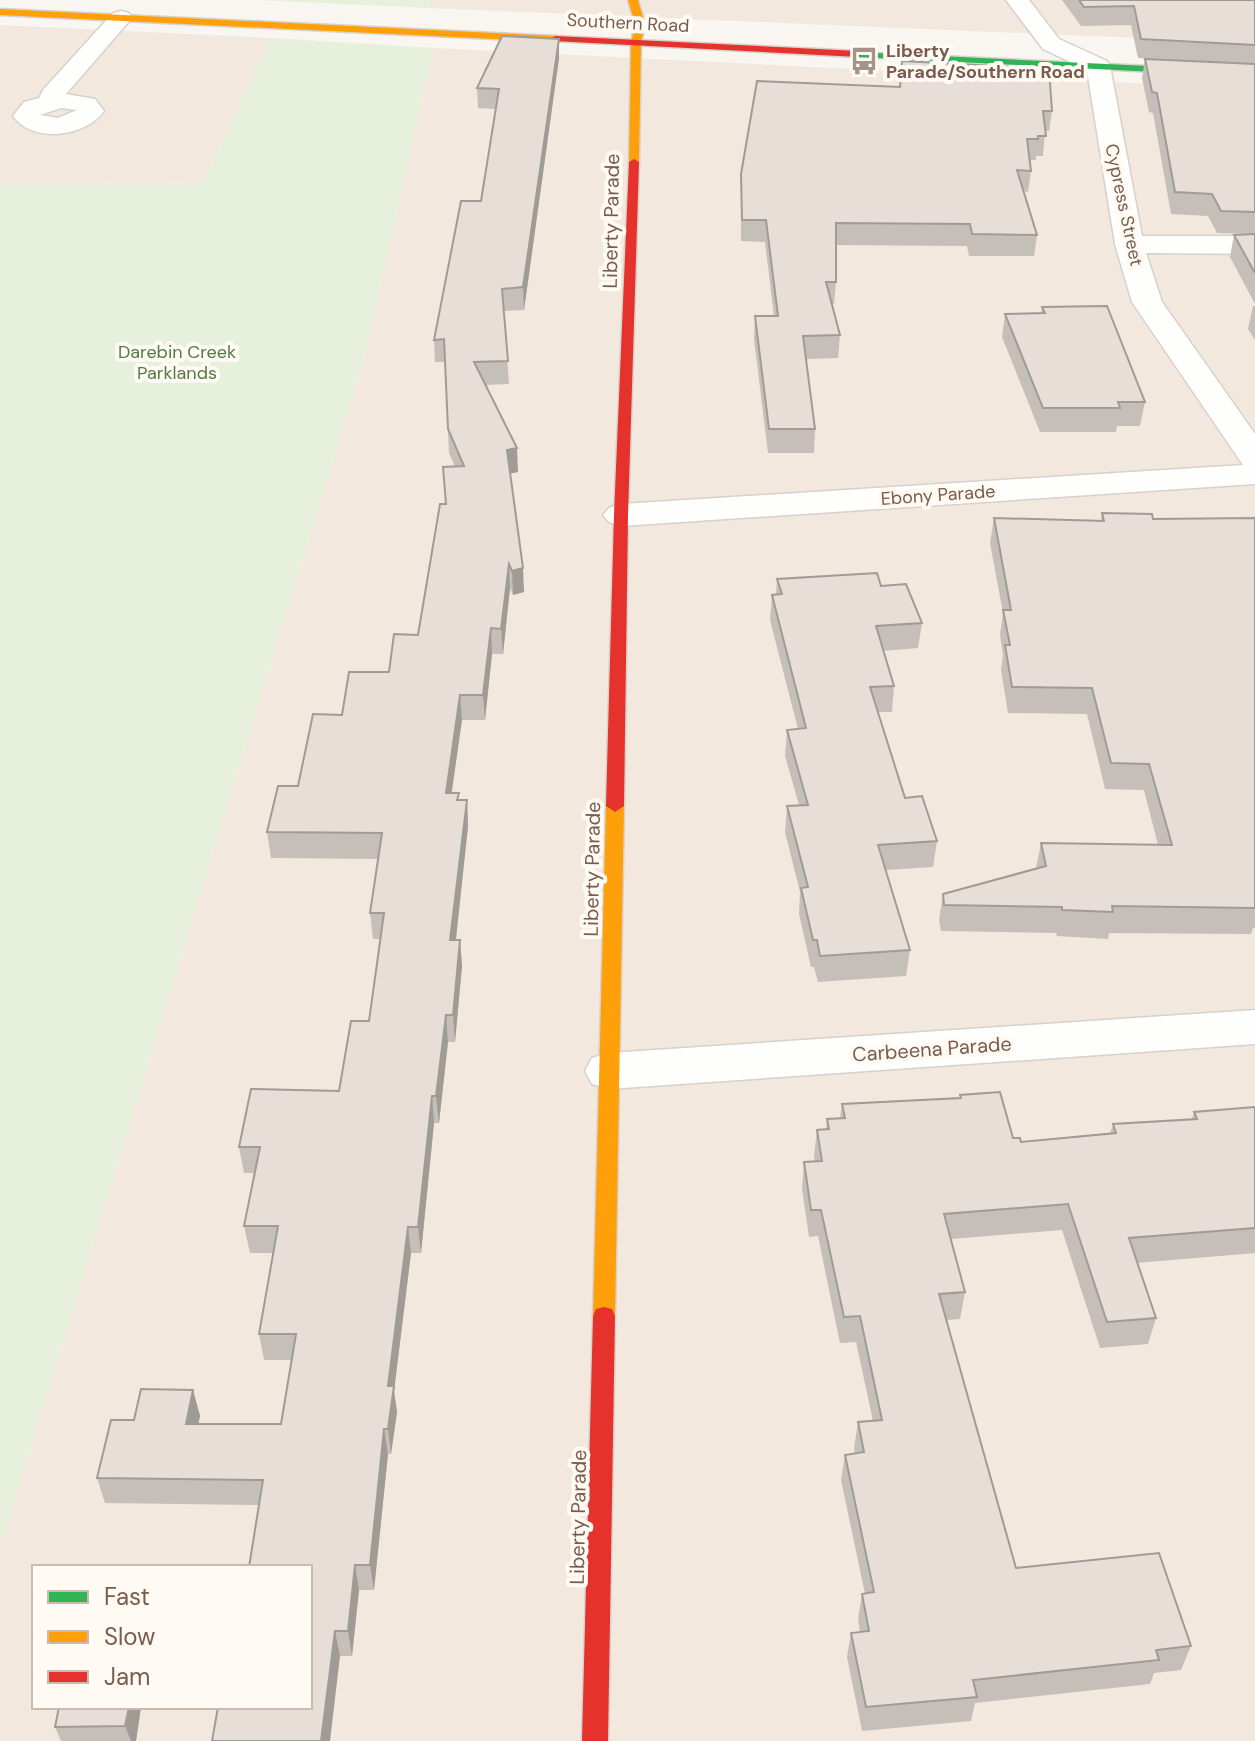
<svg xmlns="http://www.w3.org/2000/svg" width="1255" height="1741" viewBox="0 0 1255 1741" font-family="'DM Sans',sans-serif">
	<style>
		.residential { fill: #f2e8de; fill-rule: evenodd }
		.green { fill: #e7f0db }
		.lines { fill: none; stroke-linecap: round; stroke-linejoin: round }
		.street-casing { stroke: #d7d1cb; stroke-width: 3 }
		.fast-casing { stroke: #d9d2cb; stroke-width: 3 }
		.slow-casing { stroke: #d9d2cb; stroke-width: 3 }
		.jam-casing { stroke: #d9d2cb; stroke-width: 3 }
		.street { fill: #fefefd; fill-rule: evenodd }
		.fast { fill: #30b455; fill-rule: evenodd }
		.slow { fill: #ff9f0a; fill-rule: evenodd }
		.jam { fill: #e5322d; fill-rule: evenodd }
		.wall { fill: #c6bfb9 }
		.shaded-wall { fill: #a19b96 }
		.building { fill: #e6ded7; stroke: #a19b96; stroke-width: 2 }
		.labels { text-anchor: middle; stroke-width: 8; stroke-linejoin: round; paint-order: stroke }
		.far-street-label { font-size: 18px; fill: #7a5c4d; stroke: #fffaf3 }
		.far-poi-label { font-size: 18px; font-weight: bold; fill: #7a5c4d; stroke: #fffaf3; text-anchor: start }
		.far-park-label { font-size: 18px; fill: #537a41; stroke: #fffaf3 }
		.street-label { font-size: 20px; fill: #7a5c4d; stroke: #fffaf3 }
	</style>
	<rect width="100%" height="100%" fill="#f9f5f0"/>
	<path class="residential" d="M 429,0 L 1255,0 L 1255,43 L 430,8 Z
		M 0,25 L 271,38 L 202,183 L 0,184 Z
		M 433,48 L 1255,89 L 1255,1741 L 0,1741 L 0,1548 L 365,356 ZM 34,1567 L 310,1567 L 310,1707 L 34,1707 Z"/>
	<path class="green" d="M 258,0 L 429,0 L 430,8 Z
		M 271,38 L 433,48 L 365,356 L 0,1548 L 0,184 L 202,183 Z"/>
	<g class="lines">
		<defs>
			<path id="street" d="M 1006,0 L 1029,0 L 1059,39 L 1107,61 L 1110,66 L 1142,236 L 1255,236 L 1255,254 L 1146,253 L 1162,302 L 1255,434 L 1255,484 L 621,526 L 609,522 L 603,515 L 609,508 L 621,504 L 1243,465 L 1132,302 L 1115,244 L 1087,70 L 1043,49 Z
				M 121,11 L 129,13 L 132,18 L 66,94 L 95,99 L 104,111 C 86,137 32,144 13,116 L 24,102 L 39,98 L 43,90 L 113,13 ZM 61,108 L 77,110 L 58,118 L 40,115 Z
				M 1255,1010 L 1255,1044 L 609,1089 L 592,1084 L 585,1071 L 592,1058 L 609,1053 Z"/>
			<path id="fast" d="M 855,52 L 1255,71 L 1255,77 L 858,57 L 853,54 Z"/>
			<path id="slow" d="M 628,0 L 638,0 L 645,24 L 641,43 L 639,162 L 634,165 L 629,162 L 631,43 L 635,24 Z
				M 0,9 L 556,36 L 561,39 L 556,42 L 0,15 Z
				M 615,800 L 624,806 L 615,1316 L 612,1323 L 604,1325 L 596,1323 L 593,1316 L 606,806 Z"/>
			<path id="jam" d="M 556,36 L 858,51 L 863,54 L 858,57 L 553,41 L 553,37 Z
				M 634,159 L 639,162 L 628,515 L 624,806 L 615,812 L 606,806 L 614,515 L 629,162 Z
				M 604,1307 L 612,1309 L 615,1316 L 608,1741 L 582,1741 L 593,1316 L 596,1309 Z"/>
		</defs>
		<use href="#street" class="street-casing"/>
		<use href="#fast" class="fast-casing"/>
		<use href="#slow" class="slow-casing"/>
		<use href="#jam" class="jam-casing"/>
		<use href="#street" class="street"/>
		<use href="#fast" class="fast"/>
		<use href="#slow" class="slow"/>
		<use href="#jam" class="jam"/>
	</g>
	<path class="wall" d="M 1062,0 L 1255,0 L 1255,234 L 1217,233 L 1208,216 L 1171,214 L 1153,113 L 1149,112 L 1142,78 L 1145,59 L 1165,60 L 1138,58 L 1131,25 L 1081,26 Z
		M 559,39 L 559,58 L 524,310 L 504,311 L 509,384 L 485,385 L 518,472 L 510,473 L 524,592 L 513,595 L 510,588 L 503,654 L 492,654 L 485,720 L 462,720 L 451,793 L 459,800 L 467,800 L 468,826 L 456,940 L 460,940 L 462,966 L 455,1042 L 448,1042 L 439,1123 L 434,1123 L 421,1253 L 411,1253 L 394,1391 L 397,1412 L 391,1454 L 388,1454 L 374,1590 L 359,1590 L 352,1656 L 340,1656 L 310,1707 L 259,1505 L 105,1503 L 97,1478 L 134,1420 L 193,1390 L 200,1416 L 198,1424 L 281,1424 L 291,1360 L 264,1360 L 259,1334 L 273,1253 L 250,1253 L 244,1226 L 254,1173 L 244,1173 L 239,1147 L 339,1091 L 369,1021 L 381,939 L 373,939 L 370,913 L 378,859 L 271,858 L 267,832 L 298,786 L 342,715 L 389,672 L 418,635 L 445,504 L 455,466 L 449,453 L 445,362 L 435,362 L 434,340 L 481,201 L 495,109 L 478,108 L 477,88 Z
		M 757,81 L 1052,111 L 1049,131 L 1045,131 L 1043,156 L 1036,156 L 1036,160 L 1030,160 L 1031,171 L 1028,192 L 1024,191 L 1037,235 L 1034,256 L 969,256 L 967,246 L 836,245 L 836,282 L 834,304 L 832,304 L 840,335 L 838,358 L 806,359 L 815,429 L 814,453 L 768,453 L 754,339 L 755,316 L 774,316 L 765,242 L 741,241 L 741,174 Z
		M 1255,234 L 1255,304 L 1230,257 L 1234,235 Z
		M 1253,306 L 1255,306 L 1255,340 L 1248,329 Z
		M 1042,307 L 1145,402 L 1140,426 L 1117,426 L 1116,432 L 1040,432 L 1002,337 L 1005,314 L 1041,313 Z
		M 1102,513 L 1153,519 L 1255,518 L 1255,928 L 1253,928 L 1251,934 L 1109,933 L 1108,939 L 1057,936 L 1056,933 L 941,931 L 939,920 L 943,894 L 1036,868 L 1041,843 L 1158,845 L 1144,790 L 1105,789 L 1087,714 L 1008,713 L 1001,670 L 1003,655 L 1000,635 L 1003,613 L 990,543 L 994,518 L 1101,520 Z
		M 777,579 L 881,586 L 922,623 L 918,648 L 883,651 L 894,686 L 892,712 L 878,712 L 905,798 L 937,841 L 933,867 L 886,870 L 910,950 L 906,976 L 818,982 L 814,967 L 811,967 L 799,914 L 800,892 L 785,832 L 787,806 L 799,805 L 785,756 L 787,730 L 798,729 L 770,620 L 772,595 L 776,595 Z
		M 960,1095 L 1013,1138 L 1021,1142 L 1110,1134 L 1113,1124 L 1192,1119 L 1194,1112 L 1255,1107 L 1255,1253 L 1137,1263 L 1156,1318 L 1148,1344 L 1100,1348 L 1062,1230 L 951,1239 L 965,1292 L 960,1319 L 946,1320 L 1016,1568 L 1191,1646 L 1181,1670 L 1154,1673 L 1150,1684 L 975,1703 L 971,1721 L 862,1731 L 847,1657 L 851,1633 L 860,1632 L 858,1619 L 862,1594 L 865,1594 L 841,1480 L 845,1455 L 855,1453 L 854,1448 L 858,1422 L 873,1421 L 856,1342 L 840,1343 L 818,1236 L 809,1237 L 802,1189 L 804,1162 L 815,1162 L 814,1156 L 817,1130 L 826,1129 L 827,1119 L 840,1118 L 842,1104 L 960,1098 Z
		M 59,1707 L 141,1707 L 136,1741 L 61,1741 L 55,1727 Z"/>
	<path class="shaded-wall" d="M 559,39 L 559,58 L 524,310 L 523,287 Z
		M 517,448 L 518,472 L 508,474 L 507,450 Z
		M 509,564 L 510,588 L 503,654 L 501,629 Z
		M 523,568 L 524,592 L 513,595 L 512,571 Z
		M 491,628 L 492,654 L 485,720 L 483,695 Z
		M 460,695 L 462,720 L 448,819 L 446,793 Z
		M 467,800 L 468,826 L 453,966 L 450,940 Z
		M 460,940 L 462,966 L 455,1042 L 453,1015 Z
		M 446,1015 L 448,1042 L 439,1123 L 436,1096 Z
		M 432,1096 L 434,1123 L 421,1253 L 418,1227 Z
		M 408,1227 L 411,1253 L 394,1391 L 397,1412 L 391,1454 L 388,1429 L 388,1386 Z
		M 193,1390 L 200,1416 L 193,1449 L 186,1424 Z
		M 384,1429 L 388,1454 L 374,1590 L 370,1565 Z
		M 355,1565 L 359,1590 L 352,1656 L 348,1631 Z
		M 335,1631 L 340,1656 L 330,1741 L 321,1741 Z
		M 129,1707 L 141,1707 L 136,1741 L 131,1741 L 125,1726 Z"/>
	<path class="building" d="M 1079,0 L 1255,0 L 1255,45 L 1141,39 L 1134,6 L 1084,7 Z
		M 502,36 L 559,39 L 523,287 L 502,289 L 508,361 L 474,362 L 517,448 L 507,450 L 523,568 L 512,571 L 509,564 L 501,629 L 491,628 L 483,695 L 460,695 L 446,793 L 459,793 L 457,800 L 467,800 L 450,940 L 460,940 L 453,1015 L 446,1015 L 436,1096 L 432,1096 L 418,1227 L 408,1227 L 388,1386 L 394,1386 L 388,1429 L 384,1429 L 370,1565 L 355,1565 L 348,1631 L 335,1631 L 321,1741 L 212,1741 L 218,1707 L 310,1707 L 310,1567 L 249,1567 L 263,1480 L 97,1478 L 111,1420 L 134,1420 L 141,1389 L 193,1390 L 186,1424 L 281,1424 L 296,1334 L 259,1334 L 278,1226 L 244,1226 L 260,1147 L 239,1147 L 251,1089 L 339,1091 L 351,1021 L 369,1021 L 384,913 L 370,913 L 382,833 L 267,832 L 278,786 L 298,786 L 313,714 L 342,715 L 349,672 L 389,672 L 394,634 L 418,635 L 440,504 L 446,504 L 443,467 L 464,466 L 448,429 L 444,339 L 434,340 L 461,201 L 481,201 L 499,89 L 477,88 Z
		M 1145,59 L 1255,64 L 1255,212 L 1221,211 L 1212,194 L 1175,192 L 1157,93 L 1152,92 Z
		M 902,61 L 1049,69 L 1052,111 L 1043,111 L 1046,136 L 1038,136 L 1038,139 L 1027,139 L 1031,171 L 1017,170 L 1037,235 L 972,234 L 970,224 L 836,223 L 836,282 L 826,282 L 840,335 L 803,336 L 815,429 L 769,429 L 755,316 L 778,316 L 766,220 L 742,220 L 741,174 L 757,81 L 900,87 Z
		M 1255,234 L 1255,273 L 1234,235 Z
		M 1107,306 L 1145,402 L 1118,402 L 1120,408 L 1043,408 L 1005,314 L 1045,313 L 1042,307 Z
		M 1102,513 L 1152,514 L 1153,519 L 1255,518 L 1255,908 L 1112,906 L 1113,912 L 1062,910 L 1062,907 L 944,905 L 943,894 L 1046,866 L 1041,843 L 1172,845 L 1149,764 L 1111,763 L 1092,688 L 1012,687 L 1005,645 L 1010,645 L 1003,610 L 1011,610 L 994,518 L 1104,521 Z
		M 877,573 L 881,586 L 906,584 L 922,623 L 876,626 L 894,686 L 870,687 L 905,798 L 922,796 L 937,841 L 878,845 L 910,950 L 820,956 L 817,940 L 813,940 L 801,888 L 808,887 L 787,806 L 808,805 L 787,730 L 806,728 L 772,595 L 782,594 L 777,579 Z
		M 1000,1092 L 1013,1138 L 1020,1138 L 1021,1142 L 1116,1133 L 1113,1124 L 1197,1119 L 1194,1112 L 1255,1107 L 1255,1228 L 1129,1238 L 1156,1318 L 1107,1322 L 1068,1204 L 944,1214 L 965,1292 L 939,1294 L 1016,1568 L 1159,1553 L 1191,1646 L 1156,1650 L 1159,1660 L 973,1680 L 977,1697 L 866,1707 L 851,1633 L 869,1631 L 862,1594 L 874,1592 L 845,1455 L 864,1452 L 858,1422 L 882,1420 L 860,1316 L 844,1317 L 821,1210 L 811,1210 L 804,1162 L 822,1161 L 817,1130 L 829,1129 L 827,1119 L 845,1118 L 842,1104 L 961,1098 L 960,1095 Z
		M 59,1707 L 129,1707 L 125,1726 L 55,1727 Z"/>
	<defs>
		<symbol id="bus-bare" viewBox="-9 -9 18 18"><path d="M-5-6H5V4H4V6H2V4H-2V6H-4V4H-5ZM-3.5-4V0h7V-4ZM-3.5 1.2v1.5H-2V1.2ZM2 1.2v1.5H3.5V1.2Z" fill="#a69286" stroke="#fffaf3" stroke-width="2.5" paint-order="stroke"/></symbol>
	</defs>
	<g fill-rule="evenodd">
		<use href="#bus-bare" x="844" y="41" width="40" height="40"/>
	</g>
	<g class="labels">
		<g class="far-street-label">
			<text transform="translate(628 23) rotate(3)" y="6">Southern Road</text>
			<text transform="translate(1124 205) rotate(78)" y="6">Cypress Street</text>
			<text transform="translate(938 495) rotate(-4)" y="6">Ebony Parade</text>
		</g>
		<g class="far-poi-label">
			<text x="886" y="57">Liberty<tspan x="886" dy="21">Parade/Southern Road</tspan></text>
		</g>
		<g class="far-park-label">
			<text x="177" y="358">Darebin Creek<tspan x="177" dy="21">Parklands</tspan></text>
		</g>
		<g class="street-label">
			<text transform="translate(611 221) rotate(-89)" y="7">Liberty Parade</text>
			<text transform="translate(592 869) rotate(-89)" y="7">Liberty Parade</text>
			<text transform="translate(932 1049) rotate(-4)" y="7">Carbeena Parade</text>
			<text transform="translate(578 1517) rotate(-89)" y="7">Liberty Parade</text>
		</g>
	</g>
	<rect x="32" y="1565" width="280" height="144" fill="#fffaf3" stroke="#cabbb1" stroke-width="2"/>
	<rect x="48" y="1591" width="40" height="12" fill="#30b455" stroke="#cabbb1" stroke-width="2"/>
	<text x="104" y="1605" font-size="24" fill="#7a5c4d">Fast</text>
	<rect x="48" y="1631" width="40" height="12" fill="#ff9f0a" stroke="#cabbb1" stroke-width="2"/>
	<text x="104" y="1645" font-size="24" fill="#7a5c4d">Slow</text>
	<rect x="48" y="1671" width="40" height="12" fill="#e5322d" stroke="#cabbb1" stroke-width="2"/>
	<text x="104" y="1685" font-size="24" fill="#7a5c4d">Jam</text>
</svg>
